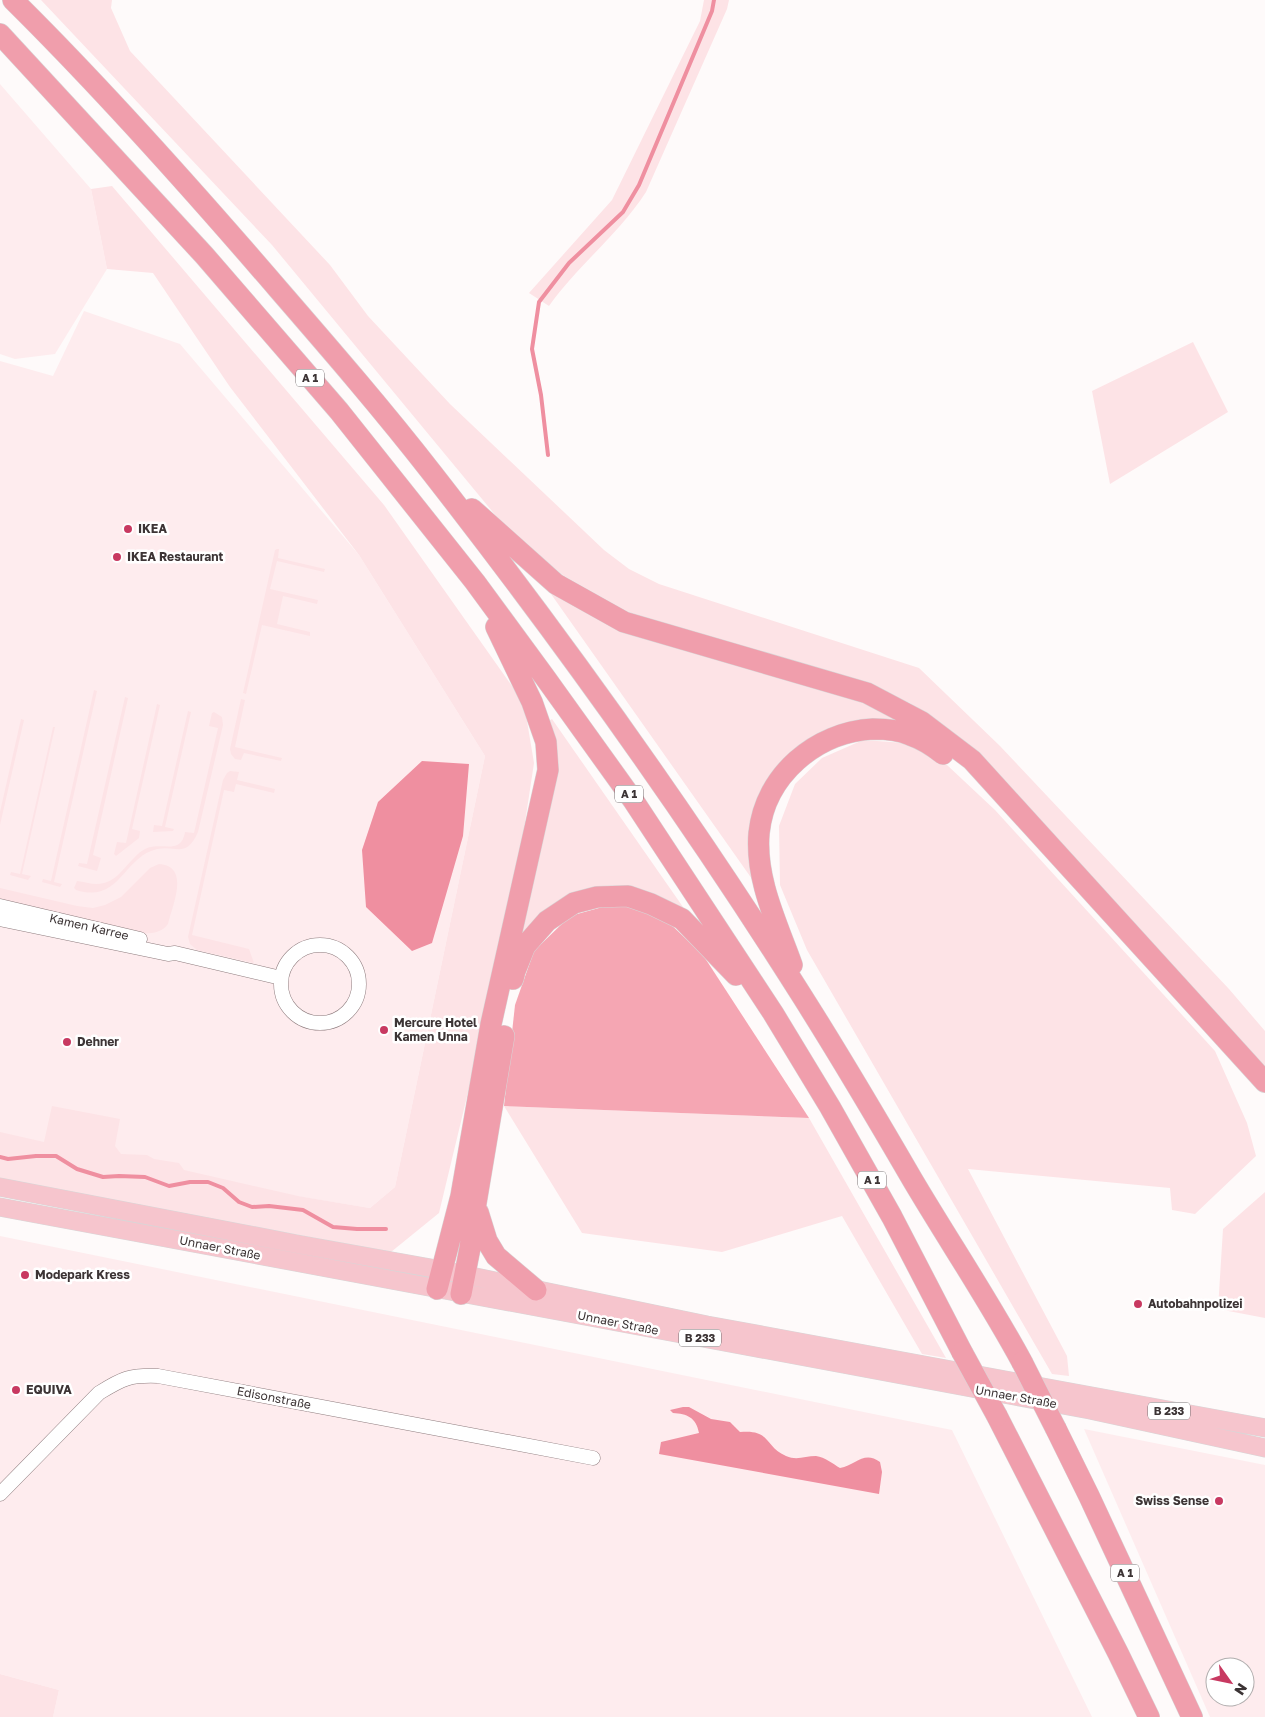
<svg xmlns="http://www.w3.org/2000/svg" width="1265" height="1717" viewBox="0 0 1265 1717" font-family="'Golos Text',sans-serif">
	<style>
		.built { fill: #feecee; fill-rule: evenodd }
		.green { fill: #fde3e6 }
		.forest { fill: #f5a6b3 }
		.water { fill: #ef8fa0 }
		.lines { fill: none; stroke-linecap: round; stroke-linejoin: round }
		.stream { stroke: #ef8fa0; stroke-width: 4 }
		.minor-casing { stroke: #8e7c7e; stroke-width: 15 }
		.major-casing { stroke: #d8d6d7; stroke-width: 19 }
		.highway-casing { stroke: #d8d6d7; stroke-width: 22 }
		.minor { stroke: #fff; stroke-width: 14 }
		.major { stroke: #f6c5cd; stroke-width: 18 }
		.highway { stroke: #f09eac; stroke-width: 21 }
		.highway-bridge-casing { stroke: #d8d6d7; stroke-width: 22; stroke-linecap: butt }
		.highway-bridge { stroke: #f09eac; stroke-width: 21 }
		.poi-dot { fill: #c83961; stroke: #fff; stroke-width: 2 }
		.labels { text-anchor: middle; stroke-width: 5; stroke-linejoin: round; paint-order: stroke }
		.shield { fill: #fff; stroke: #767172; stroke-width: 1 }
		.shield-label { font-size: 11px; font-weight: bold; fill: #3c3435 }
		.poi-label { font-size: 12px; font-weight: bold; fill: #3c3435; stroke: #fff; text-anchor: start }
		.street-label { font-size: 12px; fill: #3c3435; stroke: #fff }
	</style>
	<rect width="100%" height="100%" fill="#fefafa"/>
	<path class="built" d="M 0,84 L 91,189 L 107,269 L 55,354 L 15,359 L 0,354 Z
		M 84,311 L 180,344 L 359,555 L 485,756 L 395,1187 L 370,1208 L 0,1148 L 0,361 L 53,376 Z
		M 0,1236 L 952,1430 L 1092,1717 L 53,1717 L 59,1690 L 0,1674 Z
		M 1084,1429 L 1265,1465 L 1265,1717 L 1210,1717 ZM 1215,1667 L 1245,1667 L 1245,1697 L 1215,1697 Z"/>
	<path class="green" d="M 41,0 L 112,0 L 111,8 L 130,51 L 330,265 L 368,316 L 450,404 L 604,550 L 629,569 L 659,584 L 919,668 L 1000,746 L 1229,989 L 1265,1031 L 1265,1070 L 979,758 L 910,703 L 806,666 L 628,612 L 564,576 L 506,528 L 272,245 Z
		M 704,0 L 729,0 L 727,9 L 646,192 C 619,234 578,265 549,306 L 529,293 L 612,200 L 700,21 Z
		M 112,186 L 384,505 L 524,703 L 534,763 L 519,862 L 470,1084 L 439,1213 L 391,1252 L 0,1180 L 0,1132 L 44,1142 L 52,1106 L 120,1119 L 115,1146 L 121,1154 L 147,1155 L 154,1159 L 179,1163 L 184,1170 L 298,1196 L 370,1208 L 395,1187 L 485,756 L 359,555 L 230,387 L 153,273 L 107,269 L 91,189 Z
		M 1193,342 L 1228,412 L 1110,484 L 1092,391 Z
		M 277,549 L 279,549 L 278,558 L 325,569 L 324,572 L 277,561 L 270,589 L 318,600 L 317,604 L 283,596 L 277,624 L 310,632 L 310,636 L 262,625 L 246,694 L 243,693 L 275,550 Z
		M 554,591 L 858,700 L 896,717 L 895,723 L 854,722 L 777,774 L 752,879 L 551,594 Z
		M 94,690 L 97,691 L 54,882 L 62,884 L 60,887 L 42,882 L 43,879 L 51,881 Z
		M 125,697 L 128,698 L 93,855 L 101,858 L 97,871 L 78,866 L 79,863 L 87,864 Z
		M 241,699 L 245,700 L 235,747 L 282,758 L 281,761 L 244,753 L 241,760 L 235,759 L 231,754 L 230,749 Z
		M 157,704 L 160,705 L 132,829 L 140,831 L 139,838 L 116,856 L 114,854 L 117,842 L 126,843 Z
		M 188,711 L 191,712 L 165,827 L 174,829 L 173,831 L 153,832 L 154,825 L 162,826 Z
		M 214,712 L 222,717 L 223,725 L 198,832 C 186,859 177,845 157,849 C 123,857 120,904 76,890 L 74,888 L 77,881 C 86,882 95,886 104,883 C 121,879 130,857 145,849 C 162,841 181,856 185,832 L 194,833 L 218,728 L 209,726 L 212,713 Z
		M 21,719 L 24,720 L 0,825 L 0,812 Z
		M 552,719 L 683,907 L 680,910 L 626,889 L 521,938 L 547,722 Z
		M 53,727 L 55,727 L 22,874 L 31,876 L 28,880 L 10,875 L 11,872 L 20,874 Z
		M 863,740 L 905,743 L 947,765 L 995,810 L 1215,1051 L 1247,1123 L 1256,1156 L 1195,1214 L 1172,1210 L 1170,1188 L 968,1169 L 1067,1356 L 1069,1376 L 1052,1374 L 807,950 L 780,885 L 779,826 L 795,784 L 822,758 Z
		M 230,771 L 239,772 L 237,780 L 275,789 L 274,793 L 236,784 L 234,792 L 224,790 L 192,935 L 249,949 L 254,963 L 197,950 L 190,944 L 188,937 L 223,780 L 227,773 Z
		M 159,864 C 191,866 172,906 168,924 C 161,934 148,934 137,933 L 0,902 L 0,888 L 77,906 L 93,908 L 105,905 L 121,897 L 150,868 Z
		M 504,1106 L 809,1118 L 946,1358 L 922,1354 L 842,1216 L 722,1252 L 582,1233 Z
		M 1265,1192 L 1265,1318 L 1218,1309 L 1223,1229 Z
		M 0,1674 L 59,1690 L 53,1717 L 0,1717 Z"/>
	<path class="forest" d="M 617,903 L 664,918 L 703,955 L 809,1118 L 504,1106 L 515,1005 L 534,951 L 570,916 Z"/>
	<path class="water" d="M 422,761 L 469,764 L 463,836 L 432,943 L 412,951 L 366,907 L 362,850 L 378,802 Z
		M 683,1407 L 689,1407 L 711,1419 L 730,1422 L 740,1432 C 771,1429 764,1446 786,1456 C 797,1461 805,1456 816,1456 C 825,1457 833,1464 840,1468 C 856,1465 864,1450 880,1462 L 882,1472 L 879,1494 L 659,1454 L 661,1442 L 699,1433 C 696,1417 687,1414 673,1413 L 670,1410 Z"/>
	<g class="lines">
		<path class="stream" d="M 548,455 L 541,395 L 532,349 L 539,302 L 569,263 L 623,212 L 639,185 L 712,11 L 714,0
			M 0,1157 L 8,1159 L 36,1156 L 56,1156 L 77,1169 L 103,1177 L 119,1176 L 145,1177 L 169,1186 L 190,1182 L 208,1182 L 223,1188 L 239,1202 L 252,1207 L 269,1206 L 303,1210 L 333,1227 L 357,1229 L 386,1229"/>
		<defs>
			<path id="minor" d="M 0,906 L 140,939
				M 0,919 L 168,954 L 175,953 L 281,978
				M281 984a39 39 0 1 1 78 0a39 39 0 1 1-78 0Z
				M 0,1494 L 99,1393 C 123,1378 130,1375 158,1376 L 593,1458"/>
			<path id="major" d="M 0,1187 L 297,1244 L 442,1270 L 707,1325 L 1265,1428
				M 0,1207 L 1090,1410 L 1265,1448"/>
			<path id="highway" d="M 13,0 C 106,92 193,190 279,290 C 331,350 383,410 432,473 C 563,641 688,815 802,996 C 840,1056 876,1117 912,1179 C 948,1240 988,1299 1022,1362
				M 0,34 L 204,255 L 339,411 L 475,582 L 544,676 L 633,800 L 773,1013 L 830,1107 L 892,1217 L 962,1352
				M 472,509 L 556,584 L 624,622 L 867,693 L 922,722 L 972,760 L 1265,1082
				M 792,965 C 777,923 755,879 759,833 C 765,775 816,732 873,729 C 885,729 899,730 910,735 C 922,739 933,746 943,754
				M 513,979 L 515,971 L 525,946 L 547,921 L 574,903 L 597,897 L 628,896 L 651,904 L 682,919 L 736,975
				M 478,1212 L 487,1241 L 496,1256 L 536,1290
				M 437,1289 L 461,1196 L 491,1024 L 548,770 L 546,742 L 532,702 L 496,627
				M 461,1294 L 470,1248 L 474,1215 L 504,1036
				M 997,1416 L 1118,1653 L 1149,1717
				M 1056,1429 L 1089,1496 L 1192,1717"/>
		</defs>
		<use href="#minor" class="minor-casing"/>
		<use href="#major" class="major-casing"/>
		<use href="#highway" class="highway-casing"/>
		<use href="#minor" class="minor"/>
		<use href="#major" class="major"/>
		<use href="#highway" class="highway"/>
		<defs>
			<path id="highway-bridge" d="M 962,1352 L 997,1416
				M 1022,1362 L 1056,1429"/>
		</defs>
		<use href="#highway-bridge" class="highway-bridge-casing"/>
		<use href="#highway-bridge" class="highway-bridge"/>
	</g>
	<g class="poi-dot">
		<circle cx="128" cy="529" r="5"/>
		<circle cx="117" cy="557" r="5"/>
		<circle cx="384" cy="1030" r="5"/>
		<circle cx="67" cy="1042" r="5"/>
		<circle cx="25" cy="1275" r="5"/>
		<circle cx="1138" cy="1304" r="5"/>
		<circle cx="16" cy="1390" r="5"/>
		<circle cx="1219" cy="1501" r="5"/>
	</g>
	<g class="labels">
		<g class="shield">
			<rect x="296" y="369.5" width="28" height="17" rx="4"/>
			<rect x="615" y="785.5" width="28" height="17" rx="4"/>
			<rect x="858" y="1171.5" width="28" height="17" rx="4"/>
			<rect x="679" y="1329.5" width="42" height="17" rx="4"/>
			<rect x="1148" y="1402.5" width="42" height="17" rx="4"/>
			<rect x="1111" y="1564.5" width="28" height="17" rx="4"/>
		</g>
		<g class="shield-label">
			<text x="310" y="382">A 1</text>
			<text x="629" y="798">A 1</text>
			<text x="872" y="1184">A 1</text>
			<text x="700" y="1342">B 233</text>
			<text x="1169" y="1415">B 233</text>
			<text x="1125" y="1577">A 1</text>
		</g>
		<g class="poi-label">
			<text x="138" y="533">IKEA</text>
			<text x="127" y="561">IKEA Restaurant</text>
			<text x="394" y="1027">Mercure Hotel<tspan x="394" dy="14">Kamen Unna</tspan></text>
			<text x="77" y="1046">Dehner</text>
			<text x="35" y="1279">Modepark Kress</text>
			<text x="1148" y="1308">Autobahnpolizei</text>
			<text x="26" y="1394">EQUIVA</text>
			<text x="1209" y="1505" text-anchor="end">Swiss Sense</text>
		</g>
		<g class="street-label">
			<text transform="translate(89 927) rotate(13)" y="4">Kamen Karree</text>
			<text transform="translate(220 1248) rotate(11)" y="4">Unnaer Straße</text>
			<text transform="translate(618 1323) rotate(11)" y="4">Unnaer Straße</text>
			<text transform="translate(1016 1397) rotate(10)" y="4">Unnaer Straße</text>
			<text transform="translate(274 1398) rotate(11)" y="4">Edisonstraße</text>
		</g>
	</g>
	<g transform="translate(1230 1682) rotate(123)"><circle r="24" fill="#ffffff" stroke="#b1aeae"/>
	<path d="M0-4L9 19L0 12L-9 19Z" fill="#c83961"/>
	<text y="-8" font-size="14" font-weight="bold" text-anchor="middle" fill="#3c3435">N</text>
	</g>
</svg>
